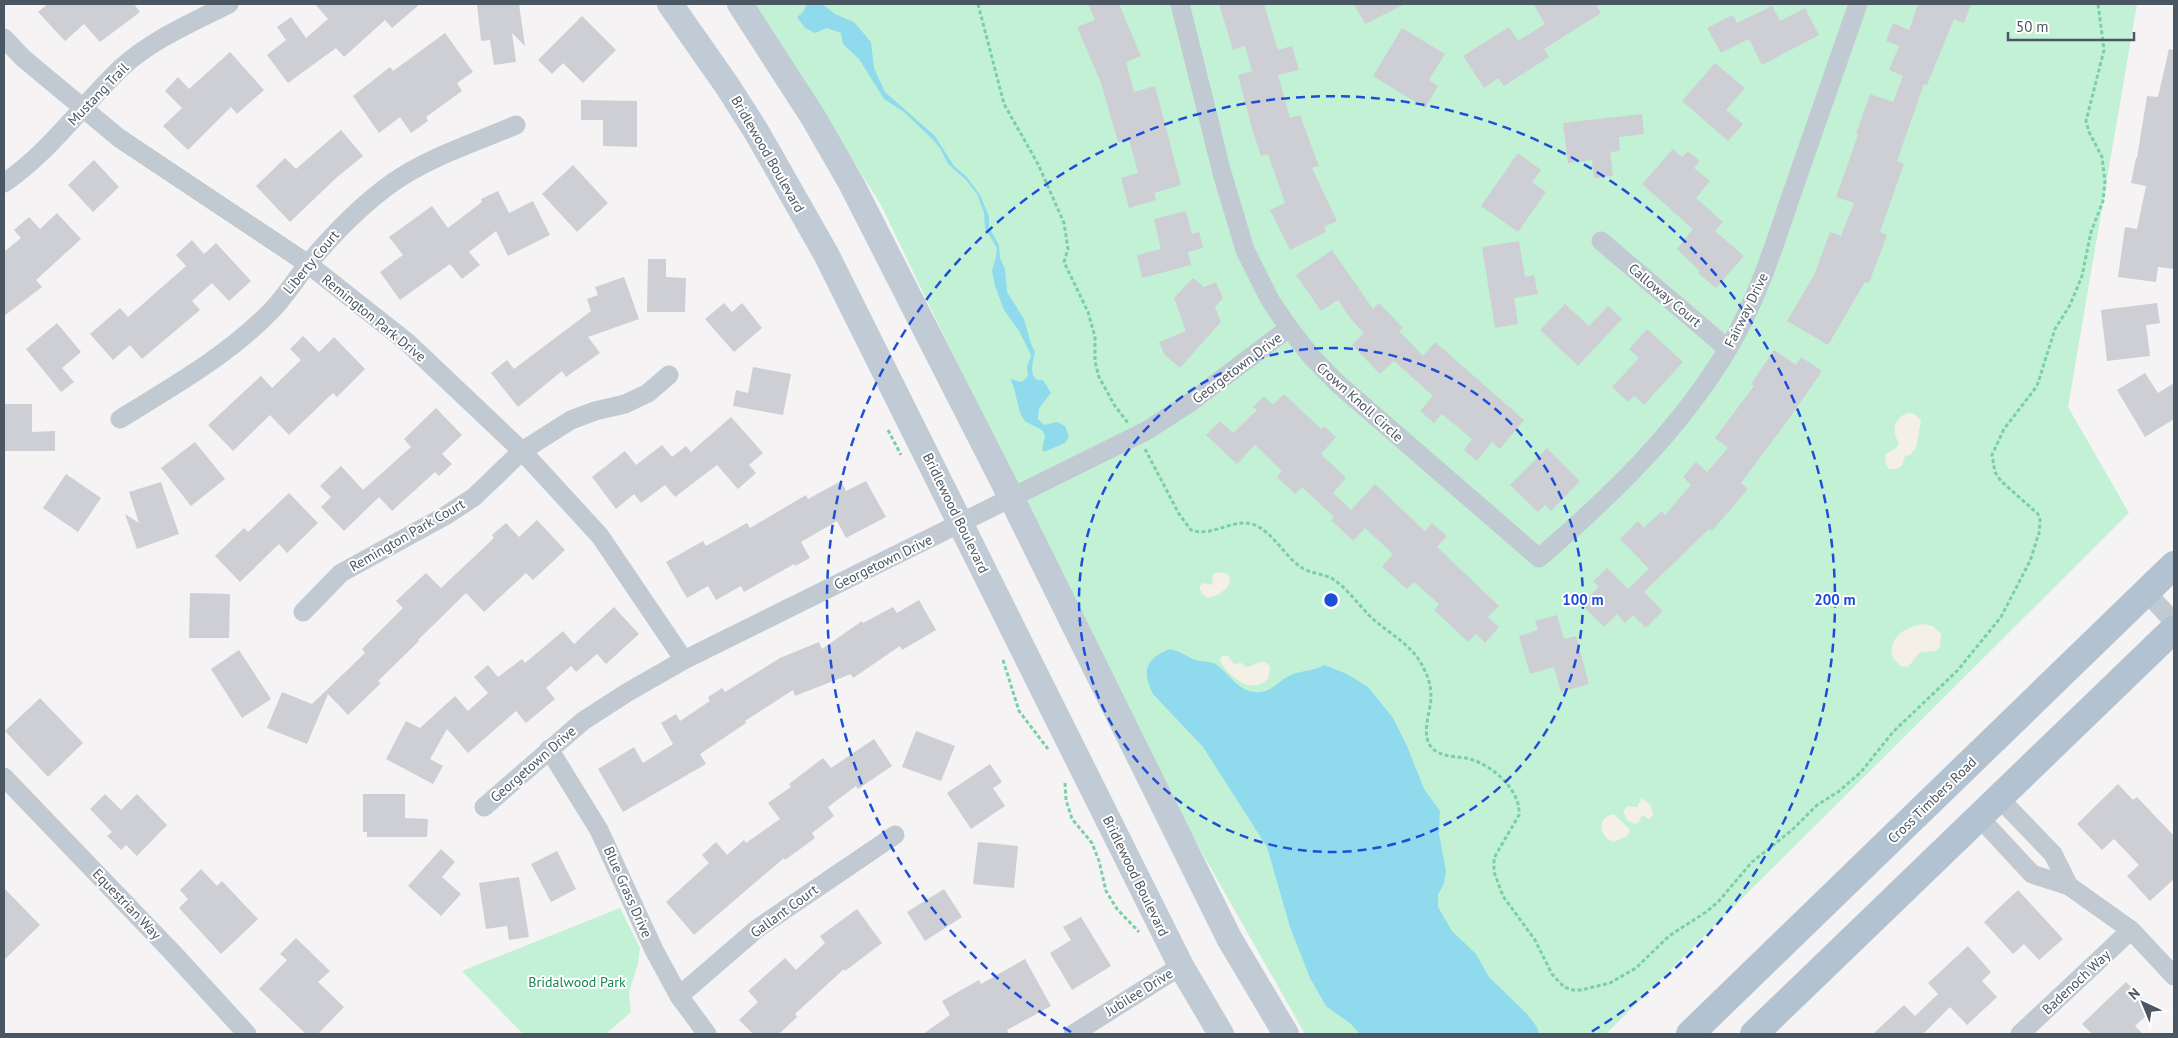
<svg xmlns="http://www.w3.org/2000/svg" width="2178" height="1038" viewBox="0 0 2178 1038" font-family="'PT Sans',sans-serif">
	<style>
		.green { fill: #c3f1d5 }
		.sand { fill: #f5f0e5 }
		.water { fill: #90daee }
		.building { fill: #cdcfd5 }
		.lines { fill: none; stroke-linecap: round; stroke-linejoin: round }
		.path { stroke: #7ad0a6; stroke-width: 3; stroke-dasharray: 4 2.5; stroke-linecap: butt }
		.street { stroke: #c1cad2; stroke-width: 19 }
		.secondary { stroke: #c1cbd6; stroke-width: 26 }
		.primary { stroke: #b3c2d1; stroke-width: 28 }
		.ring { fill: none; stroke: #1d4ed8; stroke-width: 2.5; stroke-dasharray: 9 6 }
		.labels { text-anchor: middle; stroke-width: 4; stroke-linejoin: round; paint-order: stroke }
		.street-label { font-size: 14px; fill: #4a5661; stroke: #fff }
		.park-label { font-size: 14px; fill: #17864f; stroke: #fff }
		.centre { fill: #1d4ed8; stroke: #fff; stroke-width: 2.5 }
		.ring-label { font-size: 15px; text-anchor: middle; font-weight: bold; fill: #1d4ed8; stroke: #fff; stroke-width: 4; stroke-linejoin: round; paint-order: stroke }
	</style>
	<rect width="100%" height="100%" fill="#f5f3f3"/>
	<path class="green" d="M 755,4 L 2137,4 L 2068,407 L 2129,513 L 1606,1034 L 1305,1034 L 1171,798 L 1041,537 L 881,205 Z
		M 620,908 L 640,948 L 638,964 L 629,992 L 631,1012 L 606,1034 L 523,1034 L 462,971 Z"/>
	<path class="sand" d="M 1909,413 L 1914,414 L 1921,420 L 1916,448 L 1910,455 L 1905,456 L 1902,466 L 1896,469 L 1889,469 L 1885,462 L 1886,454 L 1896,448 L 1899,443 C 1891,432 1894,416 1909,413 Z
		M 1215,573 C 1240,569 1231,594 1208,598 L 1202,594 L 1199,587 L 1204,583 L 1212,585 L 1213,582 L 1212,577 Z
		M 1924,624 L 1933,626 L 1941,634 L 1940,647 L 1935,651 L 1920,652 L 1908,667 L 1900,666 L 1892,656 C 1889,636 1907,626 1924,624 Z
		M 1222,656 L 1228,656 L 1234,664 L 1242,663 L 1245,667 C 1255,667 1262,656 1270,667 L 1268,679 C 1250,695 1230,677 1220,661 Z
		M 1642,798 L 1651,806 L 1653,815 L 1649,819 L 1642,815 L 1639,822 L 1634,824 L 1627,820 L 1623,811 L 1628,806 L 1637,807 Z
		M 1614,814 L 1630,830 L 1627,836 L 1614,842 C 1599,838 1596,817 1614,814 Z"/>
	<path class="water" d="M 807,4 L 822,4 L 835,14 L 854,22 L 871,42 L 874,68 L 885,92 L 935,136 L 954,166 L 966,176 L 980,195 L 989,216 L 989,227 L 999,245 L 1000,258 L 1005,269 L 1007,292 L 1024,319 L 1031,344 L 1035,352 C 1033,361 1029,374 1037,380 L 1043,380 L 1051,393 L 1039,408 L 1038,419 L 1044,425 L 1057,422 L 1065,426 L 1069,437 L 1065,443 L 1044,452 L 1042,449 L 1045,436 L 1043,431 C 1038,427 1030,425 1025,421 C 1017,413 1017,390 1010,379 L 1022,382 L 1028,376 L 1027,366 L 1031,357 L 1030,353 L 1019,331 L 1004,310 L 995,286 L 992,271 L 996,257 L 997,248 L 985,228 L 984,213 L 977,194 L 966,180 L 948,164 L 940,148 L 931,138 L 904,112 L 884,99 L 859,59 L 843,44 L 841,33 L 827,28 L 815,33 L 805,28 L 797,17 L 803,12 Z
		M 1170,649 C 1180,651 1186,656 1195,660 C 1202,662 1209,660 1217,665 C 1232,676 1239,694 1261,692 C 1272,691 1281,679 1291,675 C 1302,670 1315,671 1324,665 L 1347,674 L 1368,687 L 1393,718 L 1407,746 L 1424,789 L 1440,811 L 1439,834 L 1446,871 L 1444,883 L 1438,895 L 1438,907 L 1452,931 L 1476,954 L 1489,977 L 1527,1014 L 1537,1027 L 1539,1034 L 1360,1034 L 1351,1024 L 1326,1006 L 1310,978 L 1290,927 L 1267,847 L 1203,747 L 1153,694 C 1141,671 1146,658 1170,649 Z"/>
	<path class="building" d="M 48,4 L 134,4 L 140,12 L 100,42 L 84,24 L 65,41 L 38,12 Z
		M 315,4 L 420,4 L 392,28 L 385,20 L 344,57 L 336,48 L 288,83 L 267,55 L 286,40 L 277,27 L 291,17 L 306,38 L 328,19 Z
		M 477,4 L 519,4 L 525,46 L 512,33 L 516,62 L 494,65 L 490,40 L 481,41 Z
		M 1088,4 L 1119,4 L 1141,56 L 1126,62 L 1134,92 L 1155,86 L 1181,185 L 1154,193 L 1156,200 L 1129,208 L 1121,178 L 1138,173 L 1129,139 L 1118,142 L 1101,83 L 1077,27 L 1095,20 Z
		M 1219,4 L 1264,4 L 1278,50 L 1292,46 L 1299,70 L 1278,75 L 1290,118 L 1300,115 L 1319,166 L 1312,168 L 1337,221 L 1324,227 L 1326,232 L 1290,250 L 1270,210 L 1285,203 L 1268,154 L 1261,156 L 1253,132 L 1238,75 L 1252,71 L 1245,46 L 1233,50 Z
		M 1354,4 L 1405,4 L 1365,24 Z
		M 1533,4 L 1596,4 L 1601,13 L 1544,49 L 1549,57 L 1504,86 L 1498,78 L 1484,88 L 1463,56 L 1509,27 L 1518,41 L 1545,24 Z
		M 1918,4 L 1971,4 L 1964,23 L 1954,19 L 1927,85 L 1924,84 L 1897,161 L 1904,164 L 1880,232 L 1887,235 L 1869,283 L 1865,282 L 1828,345 L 1787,321 L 1814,275 L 1830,232 L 1841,236 L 1854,203 L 1836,197 L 1858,135 L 1856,134 L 1870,94 L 1893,102 L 1903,76 L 1889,70 L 1899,46 L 1886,41 L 1893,23 L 1909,30 Z
		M 1772,6 L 1780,21 L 1805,8 L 1819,35 L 1762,65 L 1749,39 L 1721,53 L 1707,28 L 1733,15 L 1737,23 Z
		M 582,16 L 616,50 L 583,83 L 563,63 L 552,74 L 538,60 Z
		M 1402,28 L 1445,54 L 1429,80 L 1438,86 L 1425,108 L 1373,76 Z
		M 445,33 L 473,72 L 457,83 L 462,91 L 426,117 L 428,121 L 411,133 L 400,117 L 379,133 L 353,96 L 390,67 L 393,71 Z
		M 2169,49 L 2174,50 L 2174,269 L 2158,267 L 2156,282 L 2118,277 L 2125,227 L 2137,229 L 2146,186 L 2131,183 L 2136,158 L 2137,158 L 2147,96 L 2158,97 Z
		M 230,52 L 264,90 L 237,114 L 231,107 L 188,150 L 163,126 L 182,108 L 165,91 L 178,77 L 189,89 Z
		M 1715,63 L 1745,88 L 1726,110 L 1743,124 L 1728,141 L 1682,101 Z
		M 581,100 L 637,101 L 637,147 L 603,146 L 603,120 L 581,120 Z
		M 1642,114 L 1644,134 L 1619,137 L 1620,151 L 1610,152 L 1613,176 L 1594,178 L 1592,160 L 1568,163 L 1563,123 Z
		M 341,130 L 363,156 L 336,178 L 290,222 L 256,186 L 285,158 L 296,169 Z
		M 1673,149 L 1682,157 L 1688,151 L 1700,161 L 1694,168 L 1710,181 L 1696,198 L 1723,222 L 1715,231 L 1744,256 L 1716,288 L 1698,273 L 1700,271 L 1677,249 L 1693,229 L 1642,184 Z
		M 1518,153 L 1541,170 L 1532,182 L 1546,192 L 1518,232 L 1481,206 Z
		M 94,160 L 119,187 L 93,212 L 68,185 Z
		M 573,165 L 608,203 L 577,232 L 542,194 Z
		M 498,191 L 509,213 L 533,201 L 550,235 L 508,256 L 496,231 L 469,252 L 480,265 L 462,279 L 450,264 L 400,300 L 380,272 L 403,255 L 389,237 L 432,206 L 448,228 L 482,202 L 481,199 Z
		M 1186,211 L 1192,234 L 1199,232 L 1203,248 L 1188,252 L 1191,265 L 1142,278 L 1137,255 L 1161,249 L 1154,219 Z
		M 57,213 L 81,239 L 36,280 L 42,287 L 4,316 L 4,252 L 21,238 L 14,230 L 29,217 L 40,229 Z
		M 192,240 L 204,254 L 216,243 L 251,281 L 229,301 L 212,283 L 192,301 L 200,310 L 142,359 L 130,345 L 113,360 L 90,334 L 120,308 L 128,317 L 186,266 L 176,255 Z
		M 1519,241 L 1525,277 L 1534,275 L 1538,294 L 1514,298 L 1518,324 L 1495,328 L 1482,247 Z
		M 1332,250 L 1373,309 L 1379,303 L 1403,328 L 1399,331 L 1423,356 L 1435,342 L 1524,420 L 1500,449 L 1492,442 L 1477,461 L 1464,450 L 1472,439 L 1442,414 L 1434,423 L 1420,411 L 1433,396 L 1394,361 L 1380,374 L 1352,345 L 1364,333 L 1350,318 L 1338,300 L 1321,311 L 1296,275 Z
		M 648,259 L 666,259 L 666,277 L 686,278 L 685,312 L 647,312 Z
		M 624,277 L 639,319 L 588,337 L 600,353 L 566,377 L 562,371 L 518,407 L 491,373 L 507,360 L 514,369 L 591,311 L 587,299 L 598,295 L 595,287 Z
		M 1193,278 L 1204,287 L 1216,282 L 1223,298 L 1215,307 L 1221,322 L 1180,368 L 1164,354 L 1159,342 L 1186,331 L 1174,298 Z
		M 724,303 L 732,312 L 742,303 L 762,328 L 734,352 L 705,319 Z
		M 2157,303 L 2160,323 L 2146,325 L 2150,356 L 2107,361 L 2101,310 Z
		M 1565,304 L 1589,326 L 1608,306 L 1622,319 L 1578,366 L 1540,330 Z
		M 57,323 L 81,352 L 62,368 L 74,382 L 61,392 L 26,349 Z
		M 1647,329 L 1683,362 L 1644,405 L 1634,396 L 1628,402 L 1612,387 L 1639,358 L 1629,349 Z
		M 303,336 L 319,352 L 334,337 L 365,369 L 337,397 L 333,393 L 289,435 L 270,415 L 233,451 L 208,425 L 261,376 L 272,388 L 301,360 L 290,349 Z
		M 1774,350 L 1796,365 L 1801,357 L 1822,371 L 1791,416 L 1741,483 L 1748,489 L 1712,531 L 1709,529 L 1644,592 L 1663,611 L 1646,628 L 1633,615 L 1625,623 L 1617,614 L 1604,627 L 1581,604 L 1599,587 L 1593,581 L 1607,568 L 1628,589 L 1649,569 L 1620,539 L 1638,521 L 1644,528 L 1662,511 L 1665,515 L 1691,485 L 1683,477 L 1696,462 L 1707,472 L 1728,448 L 1715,438 L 1754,386 L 1751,384 Z
		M 753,367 L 791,374 L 783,415 L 733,406 L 736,390 L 748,393 Z
		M 2145,373 L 2158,393 L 2174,383 L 2174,419 L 2145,437 L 2117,390 Z
		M 1284,394 L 1321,429 L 1324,426 L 1336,437 L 1321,454 L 1346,478 L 1333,493 L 1351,510 L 1375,484 L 1425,531 L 1432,523 L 1447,536 L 1437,547 L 1499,606 L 1488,617 L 1499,627 L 1485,643 L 1476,634 L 1468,642 L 1434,610 L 1439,604 L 1414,582 L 1407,589 L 1382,567 L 1393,554 L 1365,528 L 1353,541 L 1331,520 L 1334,517 L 1302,487 L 1295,494 L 1277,477 L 1282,471 L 1255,445 L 1237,464 L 1206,435 L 1220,421 L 1233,433 L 1257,410 L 1253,407 L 1264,396 L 1273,405 Z
		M 4,404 L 32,404 L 32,432 L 55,431 L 55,451 L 4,451 Z
		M 436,408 L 462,435 L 442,454 L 452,464 L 439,476 L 435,472 L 392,511 L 379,497 L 344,531 L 321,507 L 331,497 L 320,486 L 341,466 L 363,490 L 411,447 L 404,439 Z
		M 731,417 L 763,453 L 749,465 L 756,473 L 738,489 L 717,465 L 675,497 L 665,485 L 641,503 L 634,494 L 616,509 L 592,477 L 625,451 L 636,465 L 662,445 L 672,457 L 686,446 L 691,452 Z
		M 195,442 L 225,479 L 191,506 L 161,468 Z
		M 1547,448 L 1580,481 L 1551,511 L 1545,505 L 1538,512 L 1510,485 Z
		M 66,474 L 101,498 L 78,532 L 43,508 Z
		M 841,481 L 846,491 L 866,481 L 886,517 L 846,538 L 837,521 L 801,542 L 810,558 L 795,566 L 794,564 L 744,592 L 741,586 L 716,600 L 708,586 L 687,598 L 666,562 L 703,541 L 706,546 L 747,523 L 750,528 L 806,495 L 808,499 Z
		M 161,482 L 179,534 L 137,549 L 125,514 L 139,523 L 129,492 Z
		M 289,493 L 318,523 L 287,553 L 279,544 L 240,582 L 215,556 L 244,528 L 248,532 Z
		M 537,520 L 565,550 L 533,580 L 526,573 L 484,612 L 466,593 L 418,640 L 419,641 L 378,681 L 381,683 L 348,715 L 328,694 L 307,744 L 267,728 L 282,692 L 312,704 L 365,653 L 362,649 L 403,608 L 396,601 L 426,573 L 441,588 L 494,538 L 492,535 L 506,523 L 519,537 Z
		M 190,593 L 230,594 L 229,638 L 189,638 Z
		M 919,600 L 936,630 L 902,650 L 900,646 L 853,678 L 851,674 L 795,696 L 793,690 L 745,721 L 746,723 L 700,754 L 706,764 L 623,812 L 598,769 L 634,747 L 643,763 L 673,744 L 661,723 L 676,714 L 680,721 L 710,701 L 708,697 L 722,688 L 725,692 L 780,658 L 819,642 L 822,649 L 862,621 L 863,623 L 893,607 L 897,613 Z
		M 614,607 L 639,634 L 606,664 L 597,654 L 576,672 L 571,666 L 546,688 L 555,699 L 526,723 L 516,711 L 468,753 L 447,729 L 430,759 L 443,766 L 433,784 L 386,759 L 406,721 L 420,728 L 455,696 L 468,711 L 488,693 L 474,677 L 488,665 L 498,677 L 522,659 L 525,663 L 563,631 L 574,644 Z
		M 1557,615 L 1564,639 L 1576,636 L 1589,684 L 1561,692 L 1554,667 L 1530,674 L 1519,636 L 1538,630 L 1535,621 Z
		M 239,650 L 271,699 L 242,718 L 211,669 Z
		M 40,698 L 83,743 L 48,777 L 5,731 Z
		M 916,731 L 955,746 L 941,781 L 902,767 Z
		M 874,739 L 892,766 L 858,789 L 856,786 L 828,807 L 834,816 L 812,833 L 815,838 L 785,860 L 784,858 L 694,935 L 666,902 L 709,863 L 702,855 L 716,842 L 727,855 L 744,840 L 746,843 L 780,819 L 768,803 L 791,787 L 789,784 L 823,758 L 831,768 Z
		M 990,764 L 1002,782 L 993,788 L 1005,806 L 971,829 L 947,793 Z
		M 2118,784 L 2133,800 L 2137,797 L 2174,836 L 2174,879 L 2150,901 L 2127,876 L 2139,865 L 2114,839 L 2102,850 L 2077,824 Z
		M 105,794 L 121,810 L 137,794 L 167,825 L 137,856 L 126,845 L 121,850 L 107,836 L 112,832 L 90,809 Z
		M 363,794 L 405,794 L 405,818 L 428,819 L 427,837 L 367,837 L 367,832 L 363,832 Z
		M 978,842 L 1018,846 L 1014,888 L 973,884 Z
		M 441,849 L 455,862 L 442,877 L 461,894 L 441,916 L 408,886 Z
		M 557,851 L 576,889 L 551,902 L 531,864 Z
		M 201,869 L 217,886 L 222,881 L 258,919 L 221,954 L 179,908 L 188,899 L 180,890 Z
		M 519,877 L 529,937 L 509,940 L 507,926 L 486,929 L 479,883 Z
		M 4,888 L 40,925 L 4,960 Z
		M 944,889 L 962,917 L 925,941 L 907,912 Z
		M 2018,890 L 2063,939 L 2039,960 L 2024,944 L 2013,954 L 1984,922 Z
		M 857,909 L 882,943 L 845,971 L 844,969 L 795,1014 L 797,1017 L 779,1034 L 753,1034 L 739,1020 L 758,1002 L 748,991 L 785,958 L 796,970 L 825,943 L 820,936 Z
		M 1081,917 L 1111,966 L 1072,990 L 1050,953 L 1071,940 L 1063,927 Z
		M 296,938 L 330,971 L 318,982 L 344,1007 L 318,1034 L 306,1034 L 259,989 L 287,960 L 280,954 Z
		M 1968,946 L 1991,972 L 1982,981 L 1997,997 L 1967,1025 L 1950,1007 L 1923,1034 L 1873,1034 L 1904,1005 L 1915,1016 L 1938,994 L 1928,983 Z
		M 1025,959 L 1051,1006 L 1007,1030 L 1009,1034 L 923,1034 L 950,1015 L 942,1001 L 979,980 L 981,984 Z
		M 2126,982 L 2153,1009 L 2135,1026 L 2143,1034 L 2092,1034 L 2082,1024 Z"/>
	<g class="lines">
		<path class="path" d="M 978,4 L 1004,104 L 1038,164 L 1064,223 L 1068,249 L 1064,262 L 1088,312 L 1095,337 L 1095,362 L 1099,377 L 1115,406 L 1128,423
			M 888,430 L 901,455
			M 1145,449 L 1179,514 L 1191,530 C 1214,538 1236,515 1257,526 C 1273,534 1284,554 1298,565 C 1309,574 1322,573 1333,579 C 1348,589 1360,607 1373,619 C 1391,635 1414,646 1424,669 C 1429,678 1431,688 1431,698 C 1430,714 1420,737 1433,749 C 1444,759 1460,755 1473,760 C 1494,767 1521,791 1519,815 L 1494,858 L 1494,872 L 1503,896 L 1535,940 L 1552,974 L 1564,987 L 1573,990 L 1581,990 L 1610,983 L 1636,968 L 1669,936 L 1706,912 L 1718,902 L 1752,862 L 1792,830 L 1817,805 L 1838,792 L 1861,772 L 1893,732 L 1958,670 L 2001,617 L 2030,561 L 2039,533 L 2040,520 L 2038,514 L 2001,481 L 1995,472 L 1992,455 L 2004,429 L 2037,386 L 2055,329 L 2070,305 L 2082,276 L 2091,232 L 2103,201 L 2105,182 L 2102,157 L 2089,132 L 2086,121 L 2104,50 L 2098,4
			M 1003,660 L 1019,711 L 1048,749
			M 1065,783 L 1066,800 L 1072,819 L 1092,843 L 1099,861 L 1106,891 L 1117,909 L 1139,932"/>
		<path class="street" d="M 1180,4 L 1222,173 L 1245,250 L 1270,300 L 1289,328 L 1311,356 L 1337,383 L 1539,558 C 1611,496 1678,432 1728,349 C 1757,301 1774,246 1792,193 C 1814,130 1836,67 1858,4
			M 4,38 L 23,58 L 119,138 L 308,264 L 407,342 L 522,451 L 600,536 L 684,660
			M 4,183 C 50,152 81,106 121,68 C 151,40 193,22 229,4
			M 1601,241 L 1728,349
			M 120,419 C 173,386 229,355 273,309 C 286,295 296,279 308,264 C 333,234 360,206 392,183 C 429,157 474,143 516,125
			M 2146,592 L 2174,622
			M 303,612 L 341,573 L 445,516 L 474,497 L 522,451 L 571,420 L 595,411 L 625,404 L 648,393 L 669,375
			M 549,749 L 599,830 L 654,950 L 679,996 L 707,1034
			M 4,777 L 173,953 L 247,1034
			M 484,807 L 583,721 L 628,692 L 684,660 L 1146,431 L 1191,402 L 1289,328
			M 1979,817 L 2032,874 L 2069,886 L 2053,854 L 1999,798
			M 2069,886 L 2131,930 L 2174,976
			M 679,996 L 758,928 L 895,835
			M 1073,1034 L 1181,966
			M 2020,1034 L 2131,930"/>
		<path class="secondary" d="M 670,4 L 728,87 L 756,131 L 826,254 L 1181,966 L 1221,1034
			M 740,4 L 813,117 L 851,183 L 1012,499 L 1229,938 L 1286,1034"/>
		<path class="primary" d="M 1690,1034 L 2174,565
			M 1754,1034 L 2174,629"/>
	</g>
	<g class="ring">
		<circle cx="1331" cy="600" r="252"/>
		<path d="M1071 1032A504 504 0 1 1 1591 1032"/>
	</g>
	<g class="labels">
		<g class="street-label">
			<text transform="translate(98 94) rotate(-46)" y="5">Mustang Trail</text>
			<text transform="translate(768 154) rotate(60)" y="5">Bridlewood Boulevard</text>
			<text transform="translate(311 262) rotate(-50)" y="5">Liberty Court</text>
			<text transform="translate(1665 295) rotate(40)" y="5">Calloway Court</text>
			<text transform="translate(1746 310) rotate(-64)" y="5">Fairway Drive</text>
			<text transform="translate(374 318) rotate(39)" y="5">Remington Park Drive</text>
			<text transform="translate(1237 368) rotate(-37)" y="5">Georgetown Drive</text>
			<text transform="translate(1360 402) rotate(42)" y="5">Crown Knoll Circle</text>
			<text transform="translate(956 513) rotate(64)" y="5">Bridlewood Boulevard</text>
			<text transform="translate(407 535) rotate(-30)" y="5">Remington Park Court</text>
			<text transform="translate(883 562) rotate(-26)" y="5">Georgetown Drive</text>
			<text transform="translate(533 764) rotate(-41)" y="5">Georgetown Drive</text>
			<text transform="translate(1932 800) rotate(-44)" y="5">Cross Timbers Road</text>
			<text transform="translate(1136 876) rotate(64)" y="5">Bridlewood Boulevard</text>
			<text transform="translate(628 892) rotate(66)" y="5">Blue Grass Drive</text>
			<text transform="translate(127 904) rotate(46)" y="5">Equestrian Way</text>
			<text transform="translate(784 911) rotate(-36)" y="5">Gallant Court</text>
			<text transform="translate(2076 982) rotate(-43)" y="5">Badenoch Way</text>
			<text transform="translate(1139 992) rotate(-32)" y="5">Jubilee Drive</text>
		</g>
		<g class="park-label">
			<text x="577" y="987">Bridalwood Park</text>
		</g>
	</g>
	<circle cx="1331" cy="600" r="8" class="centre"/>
	<g class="ring-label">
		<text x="1583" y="605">100 m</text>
		<text x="1835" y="605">200 m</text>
	</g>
	<rect width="2178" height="1038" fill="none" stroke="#4a5661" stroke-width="10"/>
	<g transform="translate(2143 1003) rotate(316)" stroke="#ffffff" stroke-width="4" paint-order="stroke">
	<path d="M0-4L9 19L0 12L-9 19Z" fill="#4a5661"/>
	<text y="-8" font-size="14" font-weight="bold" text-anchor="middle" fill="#4a5661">N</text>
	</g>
	<path d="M2008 32v8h126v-8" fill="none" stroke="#4a5661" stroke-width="2.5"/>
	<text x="2016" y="32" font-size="15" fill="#4a5661" stroke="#ffffff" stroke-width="4" paint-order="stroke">50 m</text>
</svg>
